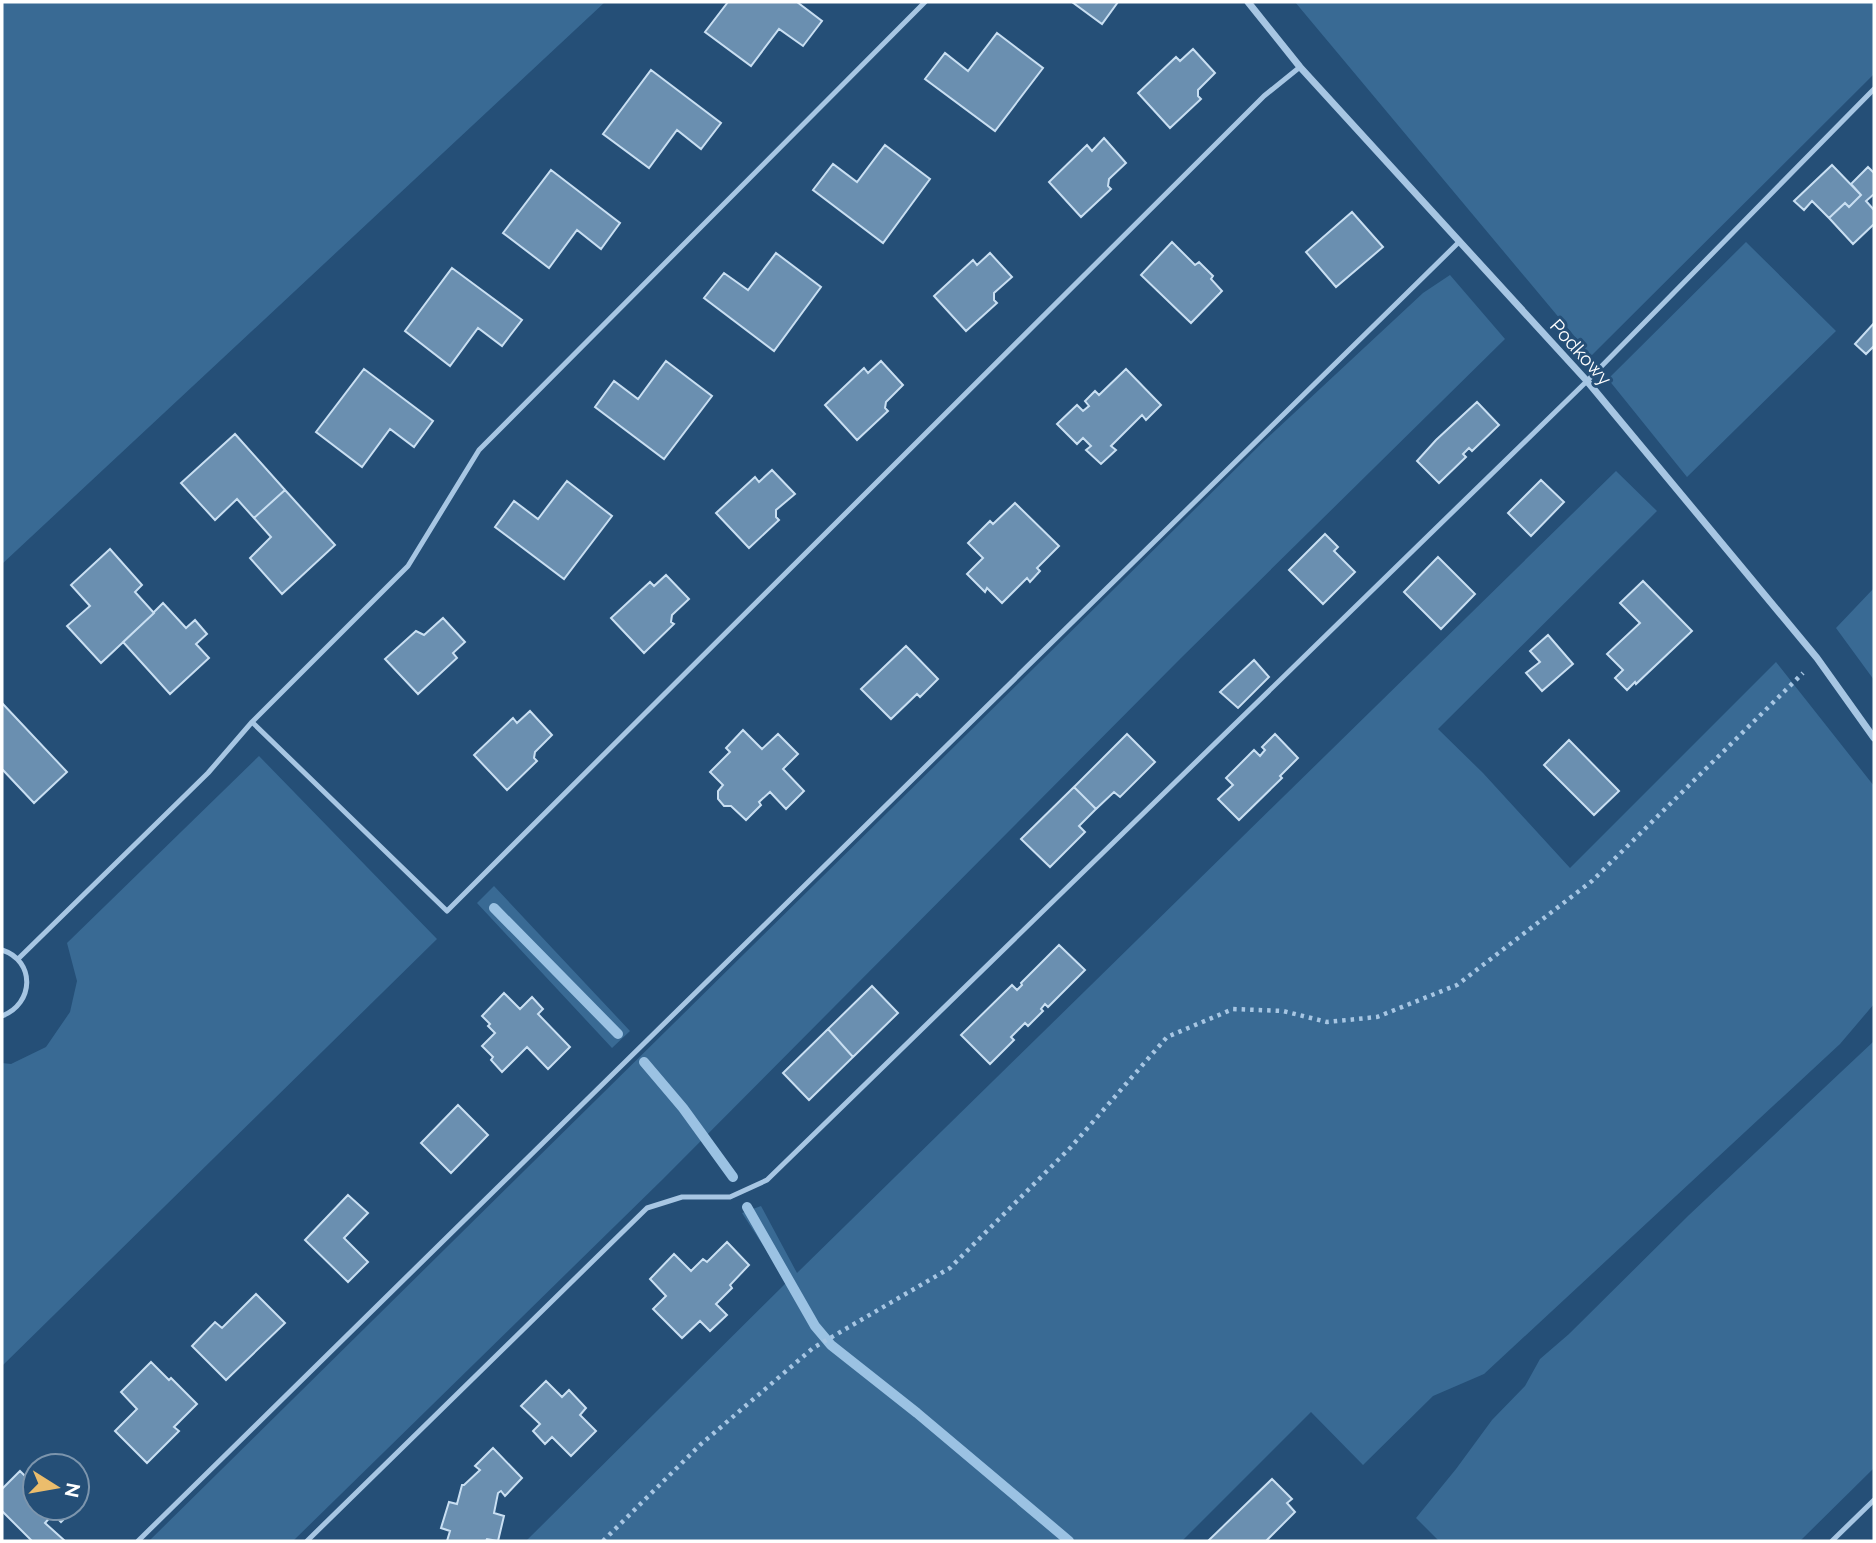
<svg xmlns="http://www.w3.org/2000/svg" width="1876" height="1543" viewBox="0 0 1876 1543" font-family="Raleway,sans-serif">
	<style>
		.green { fill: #396a94 }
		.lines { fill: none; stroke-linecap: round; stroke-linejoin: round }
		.stream { stroke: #9bc2e3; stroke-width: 10 }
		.building { fill: #6a8fb0; stroke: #c9dff2; stroke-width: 2 }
		.path { stroke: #a7c6e3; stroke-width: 4.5; stroke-dasharray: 3.5 5; stroke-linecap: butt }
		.service { stroke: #a7c6e3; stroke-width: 5 }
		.minor { stroke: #a7c6e3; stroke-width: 7 }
		.labels { text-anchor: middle; stroke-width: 6; stroke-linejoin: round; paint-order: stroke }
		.street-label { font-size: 19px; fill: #fff; stroke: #254f77 }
	</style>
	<rect width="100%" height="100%" fill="#254f77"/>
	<path class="green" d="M 2,2 L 605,2 L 2,564 Z
		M 1295,2 L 1874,2 L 1874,74 L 1591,356 Z
		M 1746,242 L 1836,331 L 1687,477 L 1608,379 Z
		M 1450,275 L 1505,339 L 1181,658 L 663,1179 L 293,1541 L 149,1541 L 1264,441 L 1423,293 Z
		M 1616,471 L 1657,511 L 1438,729 L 1483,773 L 1570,868 L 1776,662 L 1874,786 L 1874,1004 L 1840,1044 L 1484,1374 L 1433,1396 L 1363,1465 L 1311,1412 L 1182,1541 L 526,1541 L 787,1282 L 742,1213 L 761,1206 L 797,1273 Z
		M 1874,588 L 1874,680 L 1836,628 Z
		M 259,756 L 437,939 L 2,1366 L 2,1063 L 11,1064 L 46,1047 L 70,1012 L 77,981 L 67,943 Z
		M 494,886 L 630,1031 L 612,1048 L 477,903 Z
		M 1874,1041 L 1874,1468 L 1800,1541 L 1439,1541 L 1416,1518 L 1456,1469 L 1492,1420 L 1525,1386 L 1540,1359 L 1569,1334 L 1689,1215 Z"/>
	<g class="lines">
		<path class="stream" d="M 494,908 L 618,1034
			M 644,1062 L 683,1108 L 733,1177
			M 747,1207 L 815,1326 L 831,1345 L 917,1413 L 1069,1541"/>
	</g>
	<path class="building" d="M 728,2 L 797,2 L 822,21 L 803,46 L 779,29 L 751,66 L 705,32 Z
		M 1072,2 L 1118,2 L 1102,24 Z
		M 997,33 L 1043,68 L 995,131 L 925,79 L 945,53 L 968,71 Z
		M 1193,49 L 1215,73 L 1198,90 L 1198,96 L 1201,99 L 1170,128 L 1138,93 L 1176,57 L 1180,61 Z
		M 651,70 L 721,123 L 701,149 L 677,130 L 649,168 L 603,134 Z
		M 1104,138 L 1126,163 L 1109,179 L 1108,186 L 1111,189 L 1081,217 L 1049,182 L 1087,145 L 1092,151 Z
		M 885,145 L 930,179 L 883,243 L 813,190 L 833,164 L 857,182 Z
		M 1832,165 L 1861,195 L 1849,207 L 1845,203 L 1829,218 L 1812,201 L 1804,210 L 1794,201 Z
		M 1868,167 L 1874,173 L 1874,194 L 1866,201 L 1874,210 L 1874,224 L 1853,244 L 1829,218 L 1845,203 L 1849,207 L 1861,195 L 1851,184 Z
		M 551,170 L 620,223 L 601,249 L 577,230 L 549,268 L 503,233 Z
		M 1352,212 L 1383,247 L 1336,287 L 1306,252 Z
		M 1172,242 L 1195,265 L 1199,262 L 1213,276 L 1211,279 L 1222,291 L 1191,323 L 1141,275 Z
		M 776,253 L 821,287 L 774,351 L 704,298 L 724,273 L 748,290 Z
		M 990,253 L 1012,277 L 994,293 L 994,300 L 997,303 L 966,331 L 934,296 L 973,260 L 977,265 Z
		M 452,268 L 522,320 L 502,346 L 478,328 L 450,366 L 405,331 Z
		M 1874,323 L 1874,348 L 1873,347 L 1866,354 L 1855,344 Z
		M 666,361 L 712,396 L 664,459 L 595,407 L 614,381 L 638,399 Z
		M 881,361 L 903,385 L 886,402 L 885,408 L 888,411 L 857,440 L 825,405 L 864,368 L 868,373 Z
		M 364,369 L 433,421 L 414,447 L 390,429 L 362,467 L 316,432 Z
		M 1126,369 L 1161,405 L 1146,420 L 1142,415 L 1111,446 L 1116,450 L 1101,464 L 1086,450 L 1091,446 L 1083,438 L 1077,444 L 1057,424 L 1077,405 L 1083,411 L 1089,406 L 1085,401 L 1095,391 L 1099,395 Z
		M 1477,402 L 1499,425 L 1472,451 L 1469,448 L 1463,454 L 1466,457 L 1439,483 L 1417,461 L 1436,440 Z
		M 235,434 L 285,490 L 254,518 L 237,499 L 215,520 L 181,483 Z
		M 772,470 L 795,494 L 776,510 L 776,517 L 779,520 L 749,548 L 716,513 L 755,477 L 759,482 Z
		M 1541,480 L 1564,502 L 1531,536 L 1508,513 Z
		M 567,481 L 612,516 L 564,579 L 495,527 L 514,501 L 538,519 Z
		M 285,490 L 335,545 L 282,594 L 250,558 L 271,537 L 254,518 Z
		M 1015,503 L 1059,546 L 1037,568 L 1040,571 L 1030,582 L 1027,578 L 1002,603 L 987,588 L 985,592 L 967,574 L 983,558 L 968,543 L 990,521 L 993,524 Z
		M 1325,534 L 1338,547 L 1334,551 L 1355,572 L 1323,604 L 1289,570 Z
		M 110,549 L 142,585 L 135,592 L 154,613 L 101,663 L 67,626 L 90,606 L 71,585 Z
		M 1438,557 L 1475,594 L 1441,629 L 1404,592 Z
		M 666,575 L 689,599 L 672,615 L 671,622 L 674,624 L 644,653 L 611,618 L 650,582 L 654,586 Z
		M 1643,581 L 1692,631 L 1636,684 L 1635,682 L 1627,690 L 1615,678 L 1623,670 L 1607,654 L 1640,623 L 1620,603 Z
		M 163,603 L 186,628 L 195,620 L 207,634 L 196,644 L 209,658 L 170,694 L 123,642 L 154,613 L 154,612 Z
		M 443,618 L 465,642 L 453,653 L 457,658 L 418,694 L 385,659 L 416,631 L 424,635 Z
		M 1548,635 L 1573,664 L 1542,691 L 1526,673 L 1540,662 L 1530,651 Z
		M 906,646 L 938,679 L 920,697 L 917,694 L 891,719 L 861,689 Z
		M 1254,660 L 1269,677 L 1238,708 L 1220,692 Z
		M 2,703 L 67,772 L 34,803 L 2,769 Z
		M 530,711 L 552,735 L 535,752 L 534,758 L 537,761 L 507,790 L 474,755 L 513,718 L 517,723 Z
		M 743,730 L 762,749 L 778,734 L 798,754 L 783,769 L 804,791 L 786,809 L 770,792 L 759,802 L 761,805 L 746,820 L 731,806 L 724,806 L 718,799 L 718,791 L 723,785 L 710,772 L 730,752 L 726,748 Z
		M 1127,734 L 1155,762 L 1120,797 L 1114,792 L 1096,809 L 1074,787 Z
		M 1275,734 L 1298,758 L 1280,776 L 1282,778 L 1239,820 L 1218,799 L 1233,785 L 1226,778 L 1254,750 L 1260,756 L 1265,750 L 1262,747 Z
		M 1569,740 L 1619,791 L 1594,815 L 1544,765 Z
		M 1074,787 L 1096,809 L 1079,826 L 1085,832 L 1050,867 L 1021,839 Z
		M 1059,945 L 1085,970 L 1048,1007 L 1045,1004 L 1041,1009 L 1043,1011 L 1028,1026 L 1025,1023 L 1011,1037 L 1014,1040 L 990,1064 L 961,1035 L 1012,985 L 1017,990 L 1022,985 L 1021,983 Z
		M 872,986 L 898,1013 L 853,1057 L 828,1029 Z
		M 504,993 L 520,1009 L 532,997 L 543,1009 L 538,1014 L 570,1047 L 548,1069 L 527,1047 L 502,1072 L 491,1060 L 493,1057 L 482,1046 L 495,1033 L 488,1026 L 490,1024 L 482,1016 Z
		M 828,1029 L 853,1057 L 809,1100 L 783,1073 Z
		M 458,1105 L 488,1135 L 451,1173 L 421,1143 Z
		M 348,1195 L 368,1213 L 344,1238 L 368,1262 L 348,1282 L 305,1240 Z
		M 727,1242 L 749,1265 L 730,1285 L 732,1288 L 716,1304 L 727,1315 L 710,1331 L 700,1321 L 682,1338 L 653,1309 L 666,1296 L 650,1279 L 674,1254 L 691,1271 L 703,1259 L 707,1262 Z
		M 256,1294 L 285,1323 L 226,1380 L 192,1346 L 215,1322 L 222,1328 Z
		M 151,1362 L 169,1380 L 171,1378 L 197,1404 L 174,1427 L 179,1431 L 147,1463 L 115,1431 L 137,1409 L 121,1392 Z
		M 546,1381 L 562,1397 L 569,1390 L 586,1408 L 580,1415 L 596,1431 L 571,1456 L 552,1437 L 545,1444 L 533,1431 L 540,1424 L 521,1406 Z
		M 493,1448 L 522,1478 L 505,1496 L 501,1491 L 498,1493 L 494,1513 L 504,1516 L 498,1541 L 487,1539 L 486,1541 L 447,1541 L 450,1531 L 441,1528 L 449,1502 L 457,1504 L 462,1485 L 464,1485 L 480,1470 L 475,1466 Z
		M 20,1471 L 35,1486 L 35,1508 L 75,1508 L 61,1522 L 53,1514 L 45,1523 L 65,1541 L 32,1541 L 2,1511 L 2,1489 Z
		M 1272,1479 L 1292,1499 L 1287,1503 L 1295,1512 L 1266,1541 L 1208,1541 Z"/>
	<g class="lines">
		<path class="path" d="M 603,1541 L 700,1445 L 813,1348 L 950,1268 L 1071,1147 L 1167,1037 L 1233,1009 L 1283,1011 L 1327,1022 L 1377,1017 L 1457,985 L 1592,881 L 1803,673"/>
		<path class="service" d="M 252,722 L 447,911 L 1264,96 L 1300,67
			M 2,950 C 36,961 34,1004 2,1016
			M 18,959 L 208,773 L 252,722 L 408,566 L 479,450 L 925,2
			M 138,1541 L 1460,241
			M 307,1541 L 647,1208 L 682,1197 L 730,1197 L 767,1180 L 1587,381 L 1874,89
			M 1832,1541 L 1874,1500"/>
		<path class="minor" d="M 1248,2 L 1300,67 L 1587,381 L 1817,658 L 1874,738"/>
	</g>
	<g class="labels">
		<g class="street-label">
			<text transform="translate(1581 352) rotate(48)" y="7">Podkowy</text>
		</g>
	</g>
	<rect width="1876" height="1543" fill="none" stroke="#ffffff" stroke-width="7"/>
	<g transform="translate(56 1487) rotate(101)"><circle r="33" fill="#254f77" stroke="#7c95ad" stroke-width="2"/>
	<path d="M0-5L12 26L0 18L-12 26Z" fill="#ebbd6c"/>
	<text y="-10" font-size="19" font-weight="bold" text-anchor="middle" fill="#ffffff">N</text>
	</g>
</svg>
